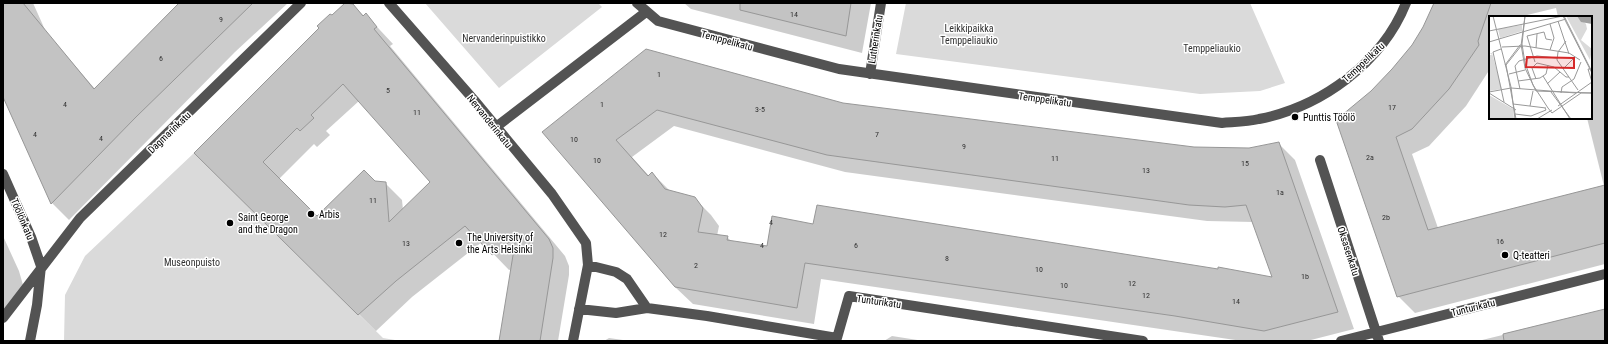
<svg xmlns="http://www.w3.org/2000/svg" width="1608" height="344" viewBox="0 0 1608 344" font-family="'Roboto Condensed',sans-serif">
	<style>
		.green { fill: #dadada }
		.shadow { fill: #0003; fill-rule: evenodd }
		.building { fill: #c3c3c3; stroke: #979797; fill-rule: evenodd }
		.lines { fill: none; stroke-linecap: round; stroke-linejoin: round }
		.minor { stroke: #535353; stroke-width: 10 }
		.poi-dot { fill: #000; stroke: #fff; stroke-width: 1.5 }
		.labels { text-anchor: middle; stroke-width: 3; stroke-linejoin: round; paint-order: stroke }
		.number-label { font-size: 8px; fill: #313131 }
		.park-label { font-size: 10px; fill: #313131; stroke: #fff }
		.street-label { font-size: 10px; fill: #000; stroke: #fff }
		.poi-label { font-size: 10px; fill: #000; stroke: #fff; text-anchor: start }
		.inset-road { fill: none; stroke: #999; stroke-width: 1 }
		.view { fill: #d62828; fill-opacity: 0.15; stroke: #d62828; stroke-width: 2 }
		.inset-edge { fill: none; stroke: #000; stroke-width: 2 }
	</style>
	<rect width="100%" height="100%" fill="#fff"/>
	<path class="green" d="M 425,3 L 598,3 L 602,7 L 499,88 Z
		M 906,3 L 1250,3 L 1285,83 L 1260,91 L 1200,94 L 896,54 Z
		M 194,153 L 383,338 L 401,341 L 64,341 L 65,295 L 85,256 Z"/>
	<path class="shadow" d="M 3,3 L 33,3 L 46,32 L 95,89 L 182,3 L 288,3 L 235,52 L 69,220 L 52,203 L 3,95 Z
		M 684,3 L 871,3 L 862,53 L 691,9 Z
		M 1435,3 L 1605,3 L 1605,264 L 1415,313 L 1398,296 L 1372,92 L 1413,46 L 1424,28 ZM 1556,8 L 1558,17 L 1591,17 L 1591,118 L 1587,118 L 1604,186 L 1438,228 L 1412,154 L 1429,146 L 1466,106 L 1490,69 L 1490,17 L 1519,17 Z
		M 352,5 L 364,16 L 366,15 L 393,44 L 390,46 L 565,256 L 569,266 L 569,275 L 558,341 L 500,341 L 512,269 L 509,270 L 482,242 L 412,297 L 376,331 L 196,153 L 332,16 ZM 359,101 L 432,182 L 403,210 L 402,200 L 385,183 L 375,182 L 317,217 L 279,179 L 314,144 L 317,147 L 330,135 L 326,131 Z
		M 646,51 L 843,104 L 1194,148 L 1249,149 L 1278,143 L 1295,160 L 1354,329 L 1307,341 L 1242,341 L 821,279 L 814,324 L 693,304 L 675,287 L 543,132 ZM 674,126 L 845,172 L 1207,221 L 1253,222 L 1273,278 L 814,225 L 768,247 L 732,242 L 727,237 L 717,236 L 719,226 L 711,215 L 694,198 L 670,191 L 652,173 L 649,176 L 632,157 Z
		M 3,236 L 19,271 L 23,285 L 3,313 Z
		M 1605,310 L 1605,341 L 1478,341 Z
		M 892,336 L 924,341 L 884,341 Z
		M 609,338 L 630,341 L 604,341 Z"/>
	<path class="building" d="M 3,3 L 23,3 L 94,89 L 179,3 L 253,3 L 136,117 L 51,204 L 3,97 Z
		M 345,3 L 353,4 L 363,16 L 366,13 L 377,27 L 374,29 L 549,239 L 553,248 L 553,258 L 540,341 L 499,341 L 516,237 L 492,255 L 465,226 L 396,281 L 358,315 L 194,153 L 319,28 L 317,26 L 330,14 L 332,15 ZM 343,84 L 430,182 L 389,222 L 386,182 L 375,181 L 364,170 L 317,216 L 263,162 L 297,128 L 300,131 L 314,118 L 311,115 Z
		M 740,3 L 851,3 L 846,36 L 740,10 Z
		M 1434,3 L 1491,3 L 1478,41 L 1479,45 L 1449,89 L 1412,129 L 1396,137 L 1428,230 L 1605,185 L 1605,243 L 1397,297 L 1336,120 L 1371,91 L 1392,69 L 1412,45 L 1423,27 Z
		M 646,49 L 843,103 L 1194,147 L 1249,148 L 1279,142 L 1338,312 L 1264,331 L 1175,316 L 805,263 L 797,308 L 675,287 L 542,132 ZM 657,110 L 827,155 L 1189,205 L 1225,207 L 1246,205 L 1272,277 L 1218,267 L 1218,269 L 817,205 L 813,224 L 772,216 L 767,246 L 727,240 L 728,236 L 698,232 L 703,208 L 695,197 L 665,189 L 652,172 L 648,176 L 616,140 Z
		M 1605,309 L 1605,341 L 1504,341 L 1503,334 Z"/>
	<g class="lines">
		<path class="minor" d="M 389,3 L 474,100 L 552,194 L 586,243 L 588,265 L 573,341
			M 637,3 L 658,21 L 839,69 L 1222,123 C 1234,122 1247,122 1259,119 C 1321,107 1382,63 1406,3
			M 870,74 L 881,3
			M 496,127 L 646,12
			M 1320,160 L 1379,341
			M 3,174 L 31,237 L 41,266 L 37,305 L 30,341
			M 588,265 L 616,272 L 627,279 L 647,308
			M 579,309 L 616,313 L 647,308 L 707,316 L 837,338 L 849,296 L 1143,341
			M 3,318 L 80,218 L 301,3
			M 1341,341 L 1605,274"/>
	</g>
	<g class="poi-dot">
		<circle cx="1295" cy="117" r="4"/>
		<circle cx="311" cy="214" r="4"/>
		<circle cx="230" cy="223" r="4"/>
		<circle cx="459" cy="243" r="4"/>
		<circle cx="1505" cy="255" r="4"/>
	</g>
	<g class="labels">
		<g class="number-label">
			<text x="794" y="17">14</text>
			<text x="221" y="22">9</text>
			<text x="161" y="61">6</text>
			<text x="659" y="77">1</text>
			<text x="388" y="93">5</text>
			<text x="65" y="107">4</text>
			<text x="602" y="107">1</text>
			<text x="1392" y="110">17</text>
			<text x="760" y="112">3-5</text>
			<text x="417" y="115">11</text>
			<text x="35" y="137">4</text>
			<text x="877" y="137">7</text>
			<text x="101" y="141">4</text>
			<text x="574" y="142">10</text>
			<text x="964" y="149">9</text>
			<text x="1370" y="160">2a</text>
			<text x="1055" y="161">11</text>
			<text x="597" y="163">10</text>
			<text x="1245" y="166">15</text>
			<text x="1146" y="173">13</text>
			<text x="1280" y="195">1a</text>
			<text x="373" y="203">11</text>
			<text x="1386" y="220">2b</text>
			<text x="771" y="225">4</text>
			<text x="663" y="237">12</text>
			<text x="1500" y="244">16</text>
			<text x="406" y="246">13</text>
			<text x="762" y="248">4</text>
			<text x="856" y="248">6</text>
			<text x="947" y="261">8</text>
			<text x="696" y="268">2</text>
			<text x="1039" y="272">10</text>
			<text x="1305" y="279">1b</text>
			<text x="1132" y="286">12</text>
			<text x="1064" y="288">10</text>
			<text x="1146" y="298">12</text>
			<text x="1236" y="304">14</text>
		</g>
		<g class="park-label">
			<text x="969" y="32">Leikkipaikka<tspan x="969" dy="12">Temppeliaukio</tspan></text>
			<text x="504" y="42">Nervanderinpuistikko</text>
			<text x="1212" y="52">Temppeliaukio</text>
			<text x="192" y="266">Museonpuisto</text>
		</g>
		<g class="street-label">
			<text transform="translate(875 39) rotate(-81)" y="4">Lutherinkatu</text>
			<text transform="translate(727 40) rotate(15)" y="4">Temppelikatu</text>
			<text transform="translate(1363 62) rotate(-43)" y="4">Temppelikatu</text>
			<text transform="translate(1045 99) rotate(8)" y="4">Temppelikatu</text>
			<text transform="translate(490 121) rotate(51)" y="4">Nervanderinkatu</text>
			<text transform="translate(169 132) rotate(-44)" y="4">Dagmarinkatu</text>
			<text transform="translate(23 219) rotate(67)" y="4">Töölönkatu</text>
			<text transform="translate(1349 251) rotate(72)" y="4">Oksasenkatu</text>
			<text transform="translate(879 301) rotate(8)" y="4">Tunturikatu</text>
			<text transform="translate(1473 307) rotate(-14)" y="4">Tunturikatu</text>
		</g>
		<g class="poi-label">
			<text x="1303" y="121">Punttis Töölö</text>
			<text x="319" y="218">Arbis</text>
			<text x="238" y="221">Saint George<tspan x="238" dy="12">and the Dragon</tspan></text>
			<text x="467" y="241">The University of<tspan x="467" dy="12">the Arts Helsinki</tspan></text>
			<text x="1513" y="259">Q-teatteri</text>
		</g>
	</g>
	<g transform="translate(1489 16)">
		<rect width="103" height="103" fill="#fff"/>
		<path d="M 77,0 L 89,0 L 97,8 L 98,13 L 92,24 L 103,33 L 101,44 ZM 33,9 L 33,15 L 11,22 L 9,13 ZM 1,37 L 3,37 L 13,73 L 0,75 L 0,39 L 3,39 ZM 0,79 L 24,93 L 25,103 L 0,103 Z" fill="#dadada"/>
		<path d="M 88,0 L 103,0 L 103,8 L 92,6 Z" fill="#a1a1a1"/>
		<path class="inset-road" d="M 4,0 L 22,71 L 26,103M 36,0 L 33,28 L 36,47 L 44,69 L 59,92 L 63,97 L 92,77 L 103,77M 74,0 L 103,57M 75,0 L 103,56M 69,5 L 80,38M 0,15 L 74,0M 77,25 L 69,36 L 68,44 L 89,74M 0,26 L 77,3M 32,28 L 36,52 L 47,75 L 103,77M 13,31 L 36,30 L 80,37 L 91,44M 47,32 L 48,18M 12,33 L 4,36 L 15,86M 61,34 L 65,22 L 61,8M 46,46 L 38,20 L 55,16 L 57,23 L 63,24M 16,49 L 31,29M 74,53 L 86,41M 101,53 L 99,53 L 103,66M 20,58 L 36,54M 54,60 L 81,103M 47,63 L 43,52 L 48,47 L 65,51 L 77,61 L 80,61M 29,65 L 51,62 L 57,58 L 59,49M 58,68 L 71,56M 31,73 L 26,50 L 30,45 L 48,40 L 68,42M 0,76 L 22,72 L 87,77M 62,76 L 82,103M 0,77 L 27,94M 72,77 L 73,71 L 85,63 L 92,46M 24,88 L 57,92M 41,90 L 44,75M 69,90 L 103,66M 26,98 L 42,100 L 57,94 L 56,92M 27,103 L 17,49 L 32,30 L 36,0M 48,103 L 63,94"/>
		<path class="view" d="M 38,41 L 85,42 L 85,52 L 37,51 Z"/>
		<rect width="103" height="103" class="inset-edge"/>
	</g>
	<rect width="1608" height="344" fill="none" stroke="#000000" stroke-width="8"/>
</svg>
